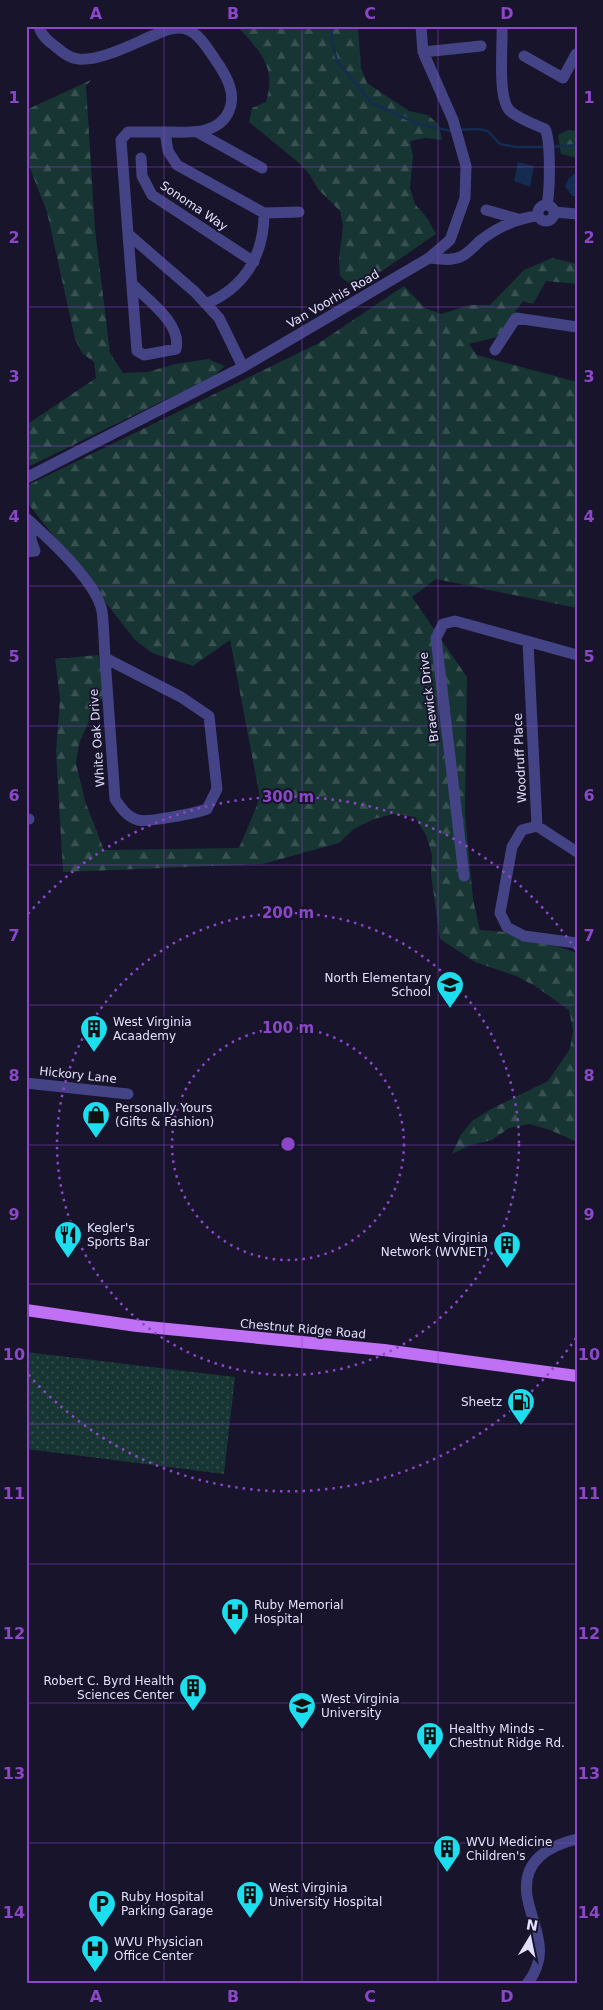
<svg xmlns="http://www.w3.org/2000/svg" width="603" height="2010" viewBox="0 0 603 2010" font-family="'DejaVu Sans',sans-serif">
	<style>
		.grass { fill: url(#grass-dots) }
		.forest { fill: url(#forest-firs) }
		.water { fill: #142c4f }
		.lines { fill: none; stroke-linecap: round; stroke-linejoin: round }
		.stream { stroke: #142c4f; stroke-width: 2.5 }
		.minor { stroke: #444386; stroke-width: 11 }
		.major { stroke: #bf70f4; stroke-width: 12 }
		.grid { fill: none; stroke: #8b47c8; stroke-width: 1; stroke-opacity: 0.55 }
		.ring { fill: none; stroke: #8b47c8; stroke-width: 2.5; stroke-dasharray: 2.5 5 }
		.labels { text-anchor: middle; stroke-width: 4; stroke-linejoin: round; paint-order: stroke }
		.street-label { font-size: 12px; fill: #e3e0fd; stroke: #17142b }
		.poi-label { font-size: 12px; fill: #e3e0fd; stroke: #17142b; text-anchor: start }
		.centre { fill: #8b47c8; stroke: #17142b; stroke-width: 2.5 }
		.ring-label { font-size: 15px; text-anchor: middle; font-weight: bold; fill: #8b47c8; stroke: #17142b; stroke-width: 4; stroke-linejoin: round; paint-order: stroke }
		.neatline { fill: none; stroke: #8b47c8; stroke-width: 2 }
		.grid-label { font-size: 16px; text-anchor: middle; font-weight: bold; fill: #8b47c8 }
	</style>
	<defs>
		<pattern id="grass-dots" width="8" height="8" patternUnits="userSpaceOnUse" patternTransform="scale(1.25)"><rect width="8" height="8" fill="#173533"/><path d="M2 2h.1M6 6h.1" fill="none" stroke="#395251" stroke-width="1.8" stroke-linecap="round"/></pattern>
		<pattern id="forest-firs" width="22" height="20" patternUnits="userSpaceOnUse" patternTransform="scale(1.25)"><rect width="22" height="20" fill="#173533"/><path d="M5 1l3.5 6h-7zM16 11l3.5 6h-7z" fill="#395251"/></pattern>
	</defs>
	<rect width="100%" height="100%" fill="#17142b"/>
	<path class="grass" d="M 26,1352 L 235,1377 L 224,1474 L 26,1449 Z"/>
	<path class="forest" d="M 237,26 L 358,26 L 361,68 L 367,83 L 409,111 L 428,115 L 439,125 L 442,140 L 426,138 L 410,141 L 413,156 L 410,188 L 415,204 L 427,218 L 436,234 L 366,282 L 352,286 L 340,276 L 339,259 L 343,226 L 340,211 L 318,189 L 310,175 L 299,163 L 249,122 L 252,108 L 266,102 C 277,65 259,51 237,26 Z
		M 91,80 L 86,86 L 95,229 L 110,353 L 123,373 L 148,372 L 175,364 L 208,359 L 225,366 L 214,376 L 26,468 L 26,425 L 96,378 L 94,362 L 82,353 L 75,339 L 47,212 L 26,158 L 26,110 Z
		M 568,130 L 577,131 L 577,158 L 561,154 L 558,135 Z
		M 552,258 L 577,264 L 577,284 L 546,281 L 533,304 L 523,301 L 497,337 L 469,344 L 477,355 L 577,382 L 577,608 L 436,579 L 412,597 L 467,677 L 465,814 L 473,899 L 480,930 L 519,933 L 577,953 L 577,1142 L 550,1130 L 529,1124 L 509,1128 L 492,1140 L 471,1145 L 452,1154 L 460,1136 L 472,1121 L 491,1109 L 548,1081 L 570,1049 L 573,1030 L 569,1010 L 535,986 L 516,976 L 475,962 L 440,939 L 431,875 L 432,855 L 426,835 L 415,817 L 394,814 L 374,819 L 354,829 L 339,843 L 263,864 L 63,872 L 56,751 L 60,699 L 55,659 L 98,655 L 106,692 L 94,709 L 79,744 L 76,763 L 85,801 L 104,850 L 239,848 L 260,798 L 230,640 L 193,666 L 152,653 L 135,640 L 26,501 L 26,486 L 319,343 L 404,286 L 425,308 L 441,314 L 470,305 L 490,305 L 524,270 Z"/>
	<path class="water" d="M 518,162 L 534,166 L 530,187 L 514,181 Z
		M 577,172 L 577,196 L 572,196 L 565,186 L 569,178 Z"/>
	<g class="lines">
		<path class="stream" d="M 332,26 L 331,38 L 337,61 L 372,103 L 416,123 L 451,131
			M 459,130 L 478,129 L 488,131 L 500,144 L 516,147 L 545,147
			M 551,147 L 577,145"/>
		<path class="minor" d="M 39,26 C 40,34 49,42 55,46 C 62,52 69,58 78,59 C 100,62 136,42 157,34 C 166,30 176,26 186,29 C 201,34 210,53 219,65 C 228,79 236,95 229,111 C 218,136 187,132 165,132
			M 502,26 C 503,44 497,99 510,111 C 519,119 534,124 545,129 C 551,140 550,191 547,204
			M 423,52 L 481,46
			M 524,56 L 563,78 L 576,54
			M 197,132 L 262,168
			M 141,158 L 142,176 L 152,195 L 254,262
			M538 213a8 8 0 1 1 16 0a8 8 0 1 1-16 0Z
			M 486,210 L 518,219
			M 554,212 L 577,214
			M 264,213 L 299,212
			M 128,234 L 137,351 L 144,355 L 176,349 C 182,324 149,301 132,284
			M 429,258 C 439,259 451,261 460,257 C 468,254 475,245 481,240 C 498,227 518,218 538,216
			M 206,304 C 245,287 264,255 264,213 L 177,165 L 168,151 L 165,132 L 128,132 L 121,140 L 128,234 L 195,292 L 219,318 L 243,367
			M 495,350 L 516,318 L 577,327
			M 26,478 L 243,367 L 429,258 L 450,240 L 465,198 L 466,166 L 453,120 L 423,52 L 421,26
			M 26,518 C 49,539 96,581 102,611 C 104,626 104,642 105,658
			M 26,552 L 35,551 L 31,540 L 31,522
			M 528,642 L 537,826 L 577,852
			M 105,658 L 181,697 L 209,716 L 217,789 L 207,809 C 196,813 146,823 138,820 C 127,817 121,808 115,799 Z
			M 26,819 L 29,819
			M 537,826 L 522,830 L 512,847 L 500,913 L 507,927 L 524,936 L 577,943
			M 464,876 L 436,638 L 443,624 L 455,621 L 577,655
			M 26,1083 L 128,1094
			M 527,1984 C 552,1952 533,1929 527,1896 C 522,1861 548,1846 577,1839"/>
		<path class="major" d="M 26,1310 L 137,1326 L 384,1350 L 577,1376"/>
	</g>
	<path class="grid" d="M 164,26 L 164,1984M 302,26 L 302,1984M 438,26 L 438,1984M 26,167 L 577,167M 26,307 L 577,307M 26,446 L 577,446M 26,586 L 577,586M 26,726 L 577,726M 26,865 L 577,865M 26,1005 L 577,1005M 26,1145 L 577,1145M 26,1284 L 577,1284M 26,1424 L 577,1424M 26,1564 L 577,1564M 26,1703 L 577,1703M 26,1843 L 577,1843"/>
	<g class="ring">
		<circle cx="288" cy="1144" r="116"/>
		<circle cx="288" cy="1144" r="231"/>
		<path d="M576 1338A347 347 0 0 1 28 1374M28 914A347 347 0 0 1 576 950"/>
	</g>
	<defs>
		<symbol id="school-pin" viewBox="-11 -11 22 30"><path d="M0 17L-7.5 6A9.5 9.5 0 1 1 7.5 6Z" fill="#1cdeee" stroke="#17142b"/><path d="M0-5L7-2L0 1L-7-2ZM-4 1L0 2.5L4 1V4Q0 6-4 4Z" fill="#111"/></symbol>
		<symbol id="building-pin" viewBox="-11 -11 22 30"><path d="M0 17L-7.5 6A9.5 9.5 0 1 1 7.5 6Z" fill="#1cdeee" stroke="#17142b"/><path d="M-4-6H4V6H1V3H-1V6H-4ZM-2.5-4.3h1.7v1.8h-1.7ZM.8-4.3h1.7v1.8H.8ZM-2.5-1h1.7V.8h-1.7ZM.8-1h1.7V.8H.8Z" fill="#111"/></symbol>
		<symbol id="shop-pin" viewBox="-11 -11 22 30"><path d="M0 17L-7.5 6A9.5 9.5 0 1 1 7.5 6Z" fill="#1cdeee" stroke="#17142b"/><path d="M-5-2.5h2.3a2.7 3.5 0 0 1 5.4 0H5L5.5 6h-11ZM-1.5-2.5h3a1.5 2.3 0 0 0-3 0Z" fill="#111"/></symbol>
		<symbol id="restaurant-pin" viewBox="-11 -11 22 30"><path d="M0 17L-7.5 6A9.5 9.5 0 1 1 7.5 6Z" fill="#1cdeee" stroke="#17142b"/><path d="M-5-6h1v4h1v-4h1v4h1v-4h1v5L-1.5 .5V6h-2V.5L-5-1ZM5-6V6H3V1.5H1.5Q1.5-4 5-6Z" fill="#111"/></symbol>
		<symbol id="fuel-pin" viewBox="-11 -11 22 30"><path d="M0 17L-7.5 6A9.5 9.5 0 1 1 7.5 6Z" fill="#1cdeee" stroke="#17142b"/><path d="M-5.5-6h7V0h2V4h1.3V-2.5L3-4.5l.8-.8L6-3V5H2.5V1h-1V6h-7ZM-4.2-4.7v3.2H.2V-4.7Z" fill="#111"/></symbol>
		<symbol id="hospital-pin" viewBox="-11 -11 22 30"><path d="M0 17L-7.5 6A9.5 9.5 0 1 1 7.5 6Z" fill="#1cdeee" stroke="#17142b"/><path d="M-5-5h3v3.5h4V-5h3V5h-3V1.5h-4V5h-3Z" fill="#111"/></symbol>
		<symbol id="university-pin" viewBox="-11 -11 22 30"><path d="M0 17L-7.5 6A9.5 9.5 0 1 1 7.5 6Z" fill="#1cdeee" stroke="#17142b"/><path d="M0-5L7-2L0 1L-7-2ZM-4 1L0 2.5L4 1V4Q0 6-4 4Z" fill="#111"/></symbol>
		<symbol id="parking-pin" viewBox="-11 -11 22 30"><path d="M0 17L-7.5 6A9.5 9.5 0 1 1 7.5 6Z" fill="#1cdeee" stroke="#17142b"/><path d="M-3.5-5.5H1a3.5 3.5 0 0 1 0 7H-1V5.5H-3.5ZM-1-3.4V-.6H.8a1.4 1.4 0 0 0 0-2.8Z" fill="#111"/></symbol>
	</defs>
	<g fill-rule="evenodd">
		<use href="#school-pin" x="434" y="969" width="32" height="43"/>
		<use href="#building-pin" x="78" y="1013" width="32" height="43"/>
		<use href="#shop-pin" x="80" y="1099" width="32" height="43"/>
		<use href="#restaurant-pin" x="52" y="1219" width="32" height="43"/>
		<use href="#building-pin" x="491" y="1229" width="32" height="43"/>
		<use href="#fuel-pin" x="505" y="1386" width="32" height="43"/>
		<use href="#hospital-pin" x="219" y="1596" width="32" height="43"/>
		<use href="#building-pin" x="177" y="1672" width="32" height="43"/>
		<use href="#university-pin" x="286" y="1690" width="32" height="43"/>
		<use href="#building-pin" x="414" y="1720" width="32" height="43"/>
		<use href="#building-pin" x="431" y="1833" width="32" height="43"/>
		<use href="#building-pin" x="234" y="1879" width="32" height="43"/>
		<use href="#parking-pin" x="86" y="1888" width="32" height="43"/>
		<use href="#hospital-pin" x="79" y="1933" width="32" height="43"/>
	</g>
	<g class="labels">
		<g class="street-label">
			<text transform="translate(194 206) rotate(34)" y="4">Sonoma Way</text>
			<text transform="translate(333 299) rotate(-30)" y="4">Van Voorhis Road</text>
			<text transform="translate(429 697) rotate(-97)" y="4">Braewick Drive</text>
			<text transform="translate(97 738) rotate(-94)" y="4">White Oak Drive</text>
			<text transform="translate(520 758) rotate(-93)" y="4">Woodruff Place</text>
			<text transform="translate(78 1075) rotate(6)" y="4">Hickory Lane</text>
			<text transform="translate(303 1329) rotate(5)" y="4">Chestnut Ridge Road</text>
		</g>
		<g class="poi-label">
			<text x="431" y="982" text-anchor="end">North Elementary<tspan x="431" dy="14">School</tspan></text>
			<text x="113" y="1026">West Virginia<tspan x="113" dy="14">Acaademy</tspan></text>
			<text x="115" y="1112">Personally Yours<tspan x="115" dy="14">(Gifts &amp; Fashion)</tspan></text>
			<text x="87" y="1232">Kegler's<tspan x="87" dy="14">Sports Bar</tspan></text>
			<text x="488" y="1242" text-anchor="end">West Virginia<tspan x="488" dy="14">Network (WVNET)</tspan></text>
			<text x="502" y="1406" text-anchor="end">Sheetz</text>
			<text x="254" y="1609">Ruby Memorial<tspan x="254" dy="14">Hospital</tspan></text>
			<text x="174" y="1685" text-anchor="end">Robert C. Byrd Health<tspan x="174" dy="14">Sciences Center</tspan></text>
			<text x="321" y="1703">West Virginia<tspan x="321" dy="14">University</tspan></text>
			<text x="449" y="1733">Healthy Minds –<tspan x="449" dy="14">Chestnut Ridge Rd.</tspan></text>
			<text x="466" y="1846">WVU Medicine<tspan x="466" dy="14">Children's</tspan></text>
			<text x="269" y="1892">West Virginia<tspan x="269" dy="14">University Hospital</tspan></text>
			<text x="121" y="1901">Ruby Hospital<tspan x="121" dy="14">Parking Garage</tspan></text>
			<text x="114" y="1946">WVU Physician<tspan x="114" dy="14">Office Center</tspan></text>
		</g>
	</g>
	<circle cx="288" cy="1144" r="8" class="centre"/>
	<g class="ring-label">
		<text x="288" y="802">300 m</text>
		<text x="288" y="918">200 m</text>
		<text x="288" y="1033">100 m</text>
	</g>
	<rect width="603" height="2010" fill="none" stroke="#17142b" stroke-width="55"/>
	<g transform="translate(530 1938) rotate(10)" stroke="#17142b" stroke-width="4" paint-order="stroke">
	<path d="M0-4L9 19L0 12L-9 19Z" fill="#e3e0fd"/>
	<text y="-8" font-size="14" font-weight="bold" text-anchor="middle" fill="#e3e0fd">N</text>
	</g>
	<rect x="28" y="28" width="548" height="1954" class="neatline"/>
	<g class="grid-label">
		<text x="96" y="19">A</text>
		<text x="233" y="19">B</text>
		<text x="370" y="19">C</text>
		<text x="507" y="19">D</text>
		<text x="14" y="103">1</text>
		<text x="589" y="103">1</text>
		<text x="14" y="243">2</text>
		<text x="589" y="243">2</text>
		<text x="14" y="382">3</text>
		<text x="589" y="382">3</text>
		<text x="14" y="522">4</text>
		<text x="589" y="522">4</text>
		<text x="14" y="662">5</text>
		<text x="589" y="662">5</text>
		<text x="14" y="801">6</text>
		<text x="589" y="801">6</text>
		<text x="14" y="941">7</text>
		<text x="589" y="941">7</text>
		<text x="14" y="1081">8</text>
		<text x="589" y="1081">8</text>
		<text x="14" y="1220">9</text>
		<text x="589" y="1220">9</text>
		<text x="14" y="1360">10</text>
		<text x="589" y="1360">10</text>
		<text x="14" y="1499">11</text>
		<text x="589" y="1499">11</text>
		<text x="14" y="1639">12</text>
		<text x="589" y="1639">12</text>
		<text x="14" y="1779">13</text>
		<text x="589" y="1779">13</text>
		<text x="14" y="1918">14</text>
		<text x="589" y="1918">14</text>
		<text x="96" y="2002">A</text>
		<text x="233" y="2002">B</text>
		<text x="370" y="2002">C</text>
		<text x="507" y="2002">D</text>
	</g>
</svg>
